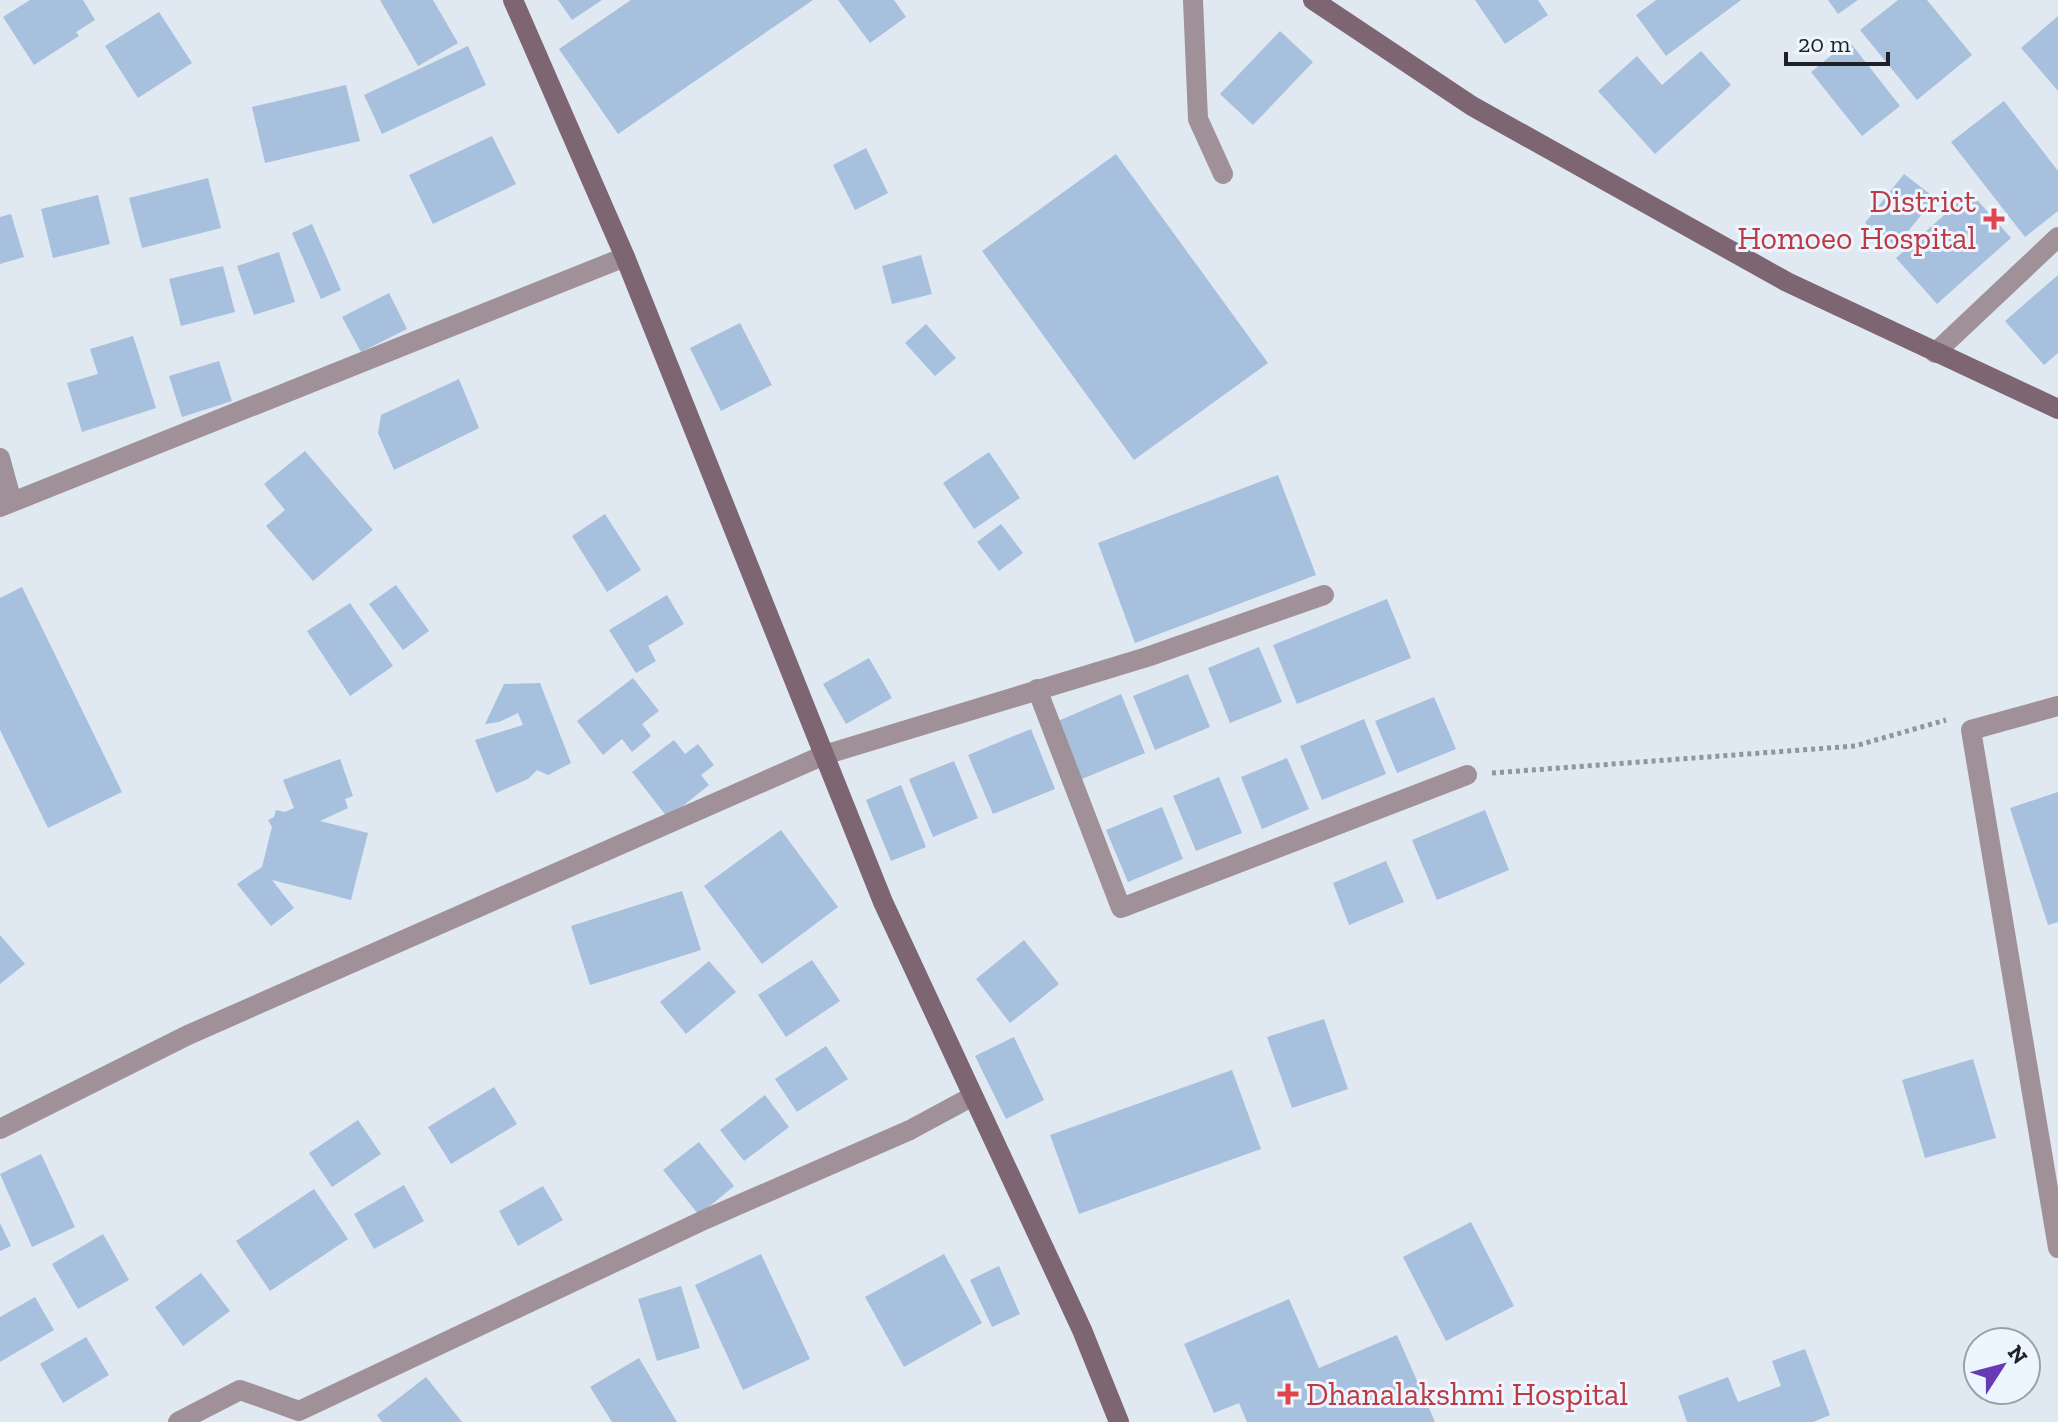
<svg xmlns="http://www.w3.org/2000/svg" width="2058" height="1422" viewBox="0 0 2058 1422" font-family="'Zilla Slab',serif">
	<style>
		.building { fill: #a6c0dd }
		.lines { fill: none; stroke-linecap: round; stroke-linejoin: round }
		.path { stroke: #90969e; stroke-width: 5; stroke-dasharray: 4 4; stroke-linecap: butt }
		.street { stroke: #a09098; stroke-width: 20 }
		.secondary { stroke: #7d6672; stroke-width: 20 }
		.health-dot { fill: #e0444e; stroke: #edf6ff; stroke-width: 3 }
		.labels { text-anchor: middle; stroke-width: 6; stroke-linejoin: round; paint-order: stroke }
		.health-label { font-size: 32px; fill: #be3a42; stroke: #edf6ff; text-anchor: end }
	</style>
	<rect width="100%" height="100%" fill="#e0e8f2"/>
	<path class="building" d="M 30,0 L 83,0 L 95,20 L 76,32 L 79,36 L 34,65 L 3,17 Z
		M 380,0 L 433,0 L 458,43 L 418,66 Z
		M 558,0 L 602,0 L 572,20 Z
		M 631,0 L 813,0 L 618,134 L 559,49 Z
		M 838,0 L 894,0 L 906,17 L 870,43 Z
		M 1475,0 L 1538,0 L 1548,15 L 1505,44 Z
		M 1656,0 L 1741,0 L 1666,56 L 1636,15 Z
		M 1828,0 L 1858,0 L 1838,14 Z
		M 1898,0 L 1927,0 L 1972,55 L 1917,100 L 1860,30 Z
		M 159,12 L 192,63 L 138,98 L 105,46 Z
		M 2058,16 L 2058,91 L 2021,48 Z
		M 1280,31 L 1313,62 L 1253,125 L 1220,94 Z
		M 1849,41 L 1900,106 L 1862,136 L 1811,72 Z
		M 468,46 L 486,85 L 382,134 L 364,95 Z
		M 1701,51 L 1731,85 L 1655,154 L 1598,91 L 1637,56 L 1662,85 Z
		M 346,85 L 360,141 L 265,163 L 252,107 Z
		M 2004,101 L 2058,171 L 2058,211 L 2025,237 L 1951,142 Z
		M 492,136 L 516,184 L 433,224 L 409,175 Z
		M 866,148 L 888,193 L 855,210 L 833,165 Z
		M 1116,154 L 1268,363 L 1134,460 L 982,251 Z
		M 1904,174 L 1935,198 L 1896,246 L 1865,223 Z
		M 208,178 L 221,228 L 142,248 L 129,198 Z
		M 1970,192 L 2011,238 L 1937,304 L 1896,258 Z
		M 98,195 L 110,244 L 53,258 L 41,209 Z
		M 11,214 L 24,257 L 0,264 L 0,217 Z
		M 312,224 L 341,290 L 321,299 L 292,233 Z
		M 279,252 L 295,302 L 254,315 L 237,266 Z
		M 921,255 L 932,294 L 892,304 L 882,266 Z
		M 223,266 L 235,312 L 181,326 L 169,279 Z
		M 2058,275 L 2058,353 L 2044,365 L 2005,321 Z
		M 389,293 L 407,329 L 361,352 L 342,317 Z
		M 740,323 L 772,385 L 721,411 L 690,348 Z
		M 926,324 L 956,358 L 935,376 L 905,343 Z
		M 133,336 L 156,408 L 82,432 L 67,383 L 98,374 L 90,349 Z
		M 219,361 L 232,401 L 182,417 L 169,376 Z
		M 459,379 L 479,428 L 394,470 L 378,433 L 381,415 Z
		M 305,451 L 373,530 L 313,581 L 266,526 L 285,510 L 264,484 Z
		M 989,452 L 1020,498 L 974,529 L 943,483 Z
		M 1278,475 L 1316,575 L 1135,643 L 1098,543 Z
		M 605,514 L 641,570 L 607,592 L 572,536 Z
		M 1001,524 L 1023,553 L 999,571 L 977,542 Z
		M 396,585 L 429,631 L 403,650 L 369,604 Z
		M 22,587 L 122,792 L 48,828 L 0,730 L 0,598 Z
		M 667,595 L 684,624 L 648,646 L 656,661 L 636,673 L 609,630 Z
		M 1387,599 L 1411,658 L 1297,704 L 1273,645 Z
		M 350,603 L 393,666 L 350,696 L 307,631 Z
		M 1259,647 L 1282,702 L 1230,723 L 1208,668 Z
		M 869,658 L 892,698 L 846,724 L 823,684 Z
		M 1188,674 L 1210,727 L 1155,750 L 1133,696 Z
		M 633,678 L 659,711 L 642,724 L 651,736 L 632,752 L 622,739 L 603,755 L 577,721 Z
		M 540,683 L 571,763 L 548,775 L 537,770 L 528,779 L 496,793 L 475,740 L 523,725 L 518,713 L 499,722 L 485,724 L 504,684 Z
		M 1121,694 L 1145,753 L 1082,779 L 1058,721 Z
		M 1434,697 L 1456,749 L 1397,773 L 1375,721 Z
		M 1364,719 L 1386,774 L 1322,800 L 1300,746 Z
		M 1031,729 L 1055,789 L 993,814 L 968,755 Z
		M 674,740 L 685,754 L 698,744 L 714,765 L 701,775 L 709,785 L 668,818 L 632,772 Z
		M 1287,758 L 1309,809 L 1262,829 L 1241,777 Z
		M 340,759 L 353,796 L 345,799 L 348,808 L 320,821 L 368,833 L 351,900 L 272,880 L 294,908 L 271,926 L 237,884 L 262,867 L 272,827 L 268,820 L 274,817 L 276,810 L 285,812 L 294,808 L 283,780 Z
		M 954,761 L 978,818 L 933,837 L 909,779 Z
		M 1219,777 L 1242,833 L 1196,851 L 1173,796 Z
		M 901,785 L 926,847 L 891,861 L 866,800 Z
		M 2058,792 L 2058,922 L 2048,925 L 2010,808 Z
		M 1162,807 L 1183,859 L 1128,882 L 1106,830 Z
		M 1485,810 L 1509,870 L 1437,900 L 1412,840 Z
		M 781,830 L 838,907 L 762,964 L 704,886 Z
		M 1386,861 L 1404,902 L 1349,925 L 1333,883 Z
		M 682,891 L 701,950 L 590,985 L 571,926 Z
		M 0,935 L 25,964 L 0,984 Z
		M 1024,940 L 1059,984 L 1010,1023 L 976,979 Z
		M 812,960 L 840,1001 L 786,1037 L 758,995 Z
		M 709,961 L 736,992 L 686,1034 L 660,1002 Z
		M 1324,1019 L 1348,1089 L 1292,1108 L 1267,1037 Z
		M 1014,1037 L 1044,1100 L 1006,1119 L 975,1056 Z
		M 826,1046 L 848,1079 L 797,1112 L 775,1079 Z
		M 1973,1059 L 1996,1138 L 1925,1158 L 1902,1080 Z
		M 1232,1070 L 1261,1149 L 1079,1214 L 1050,1135 Z
		M 494,1087 L 517,1124 L 451,1164 L 428,1127 Z
		M 765,1095 L 789,1127 L 744,1161 L 720,1130 Z
		M 358,1120 L 381,1154 L 332,1187 L 309,1153 Z
		M 699,1142 L 734,1186 L 699,1215 L 663,1170 Z
		M 41,1154 L 75,1227 L 32,1247 L 0,1174 Z
		M 404,1185 L 424,1221 L 374,1249 L 354,1214 Z
		M 543,1186 L 563,1220 L 518,1246 L 499,1211 Z
		M 314,1189 L 348,1239 L 270,1291 L 236,1241 Z
		M 1471,1222 L 1514,1306 L 1446,1341 L 1403,1257 Z
		M 0,1223 L 11,1246 L 0,1251 Z
		M 103,1234 L 129,1280 L 78,1309 L 52,1264 Z
		M 761,1254 L 810,1359 L 743,1390 L 695,1285 Z
		M 944,1254 L 982,1323 L 904,1367 L 865,1297 Z
		M 999,1266 L 1020,1314 L 992,1327 L 970,1280 Z
		M 201,1273 L 230,1311 L 183,1346 L 155,1307 Z
		M 681,1286 L 700,1348 L 657,1361 L 638,1299 Z
		M 35,1297 L 54,1330 L 0,1362 L 0,1317 Z
		M 1289,1299 L 1319,1368 L 1397,1335 L 1435,1422 L 1247,1422 L 1239,1403 L 1214,1413 L 1184,1344 Z
		M 86,1337 L 109,1375 L 63,1403 L 40,1364 Z
		M 1805,1349 L 1830,1415 L 1813,1422 L 1687,1422 L 1678,1396 L 1728,1377 L 1738,1402 L 1781,1386 L 1772,1361 Z
		M 639,1358 L 677,1422 L 612,1422 L 590,1387 Z
		M 426,1377 L 462,1422 L 382,1422 L 377,1415 Z"/>
	<g class="lines">
		<path class="path" d="M 1492,773 L 1855,746 L 1946,720"/>
		<path class="street" d="M 1193,0 L 1198,119 L 1223,174
			M 1935,353 L 2058,237
			M 0,458 L 12,502
			M 0,507 L 625,257
			M 1037,689 L 1121,908 L 1467,775
			M 2058,706 L 1971,730 L 2058,1248
			M 0,1129 L 188,1035 L 824,755 L 1147,657 L 1324,595
			M 178,1422 L 240,1390 L 299,1411 L 706,1219 L 910,1130 L 973,1096"/>
		<path class="secondary" d="M 513,0 L 625,257 L 883,902 L 1082,1330 L 1119,1422
			M 1313,0 L 1472,106 L 1787,282 L 2058,409"/>
	</g>
	<g class="health-dot">
		<path d="M1990 207h8v8h8v8h-8v8h-8v-8h-8v-8h8z"/>
		<path d="M1284 1382h8v8h8v8h-8v8h-8v-8h-8v-8h8z"/>
	</g>
	<g class="labels">
		<g class="health-label">
			<text x="1976" y="212">District<tspan x="1976" dy="37">Homoeo Hospital</tspan></text>
			<text x="1306" y="1405" text-anchor="start">Dhanalakshmi Hospital</text>
		</g>
	</g>
	<g transform="translate(2002 1366) rotate(54)"><circle r="38" fill="#edf6ff" stroke="#9aa1a8" stroke-width="2"/>
	<path d="M0-6L14 30L0 20L-14 30Z" fill="#663bb3"/>
	<text y="-12" font-size="22" font-weight="bold" text-anchor="middle" fill="#1e2125">N</text>
	</g>
	<path d="M1786 52v12h102v-12" fill="none" stroke="#1e2125" stroke-width="4"/>
	<text x="1798" y="52" font-size="24" fill="#1e2125" stroke="#edf6ff" stroke-width="6" paint-order="stroke">20 m</text>
</svg>
